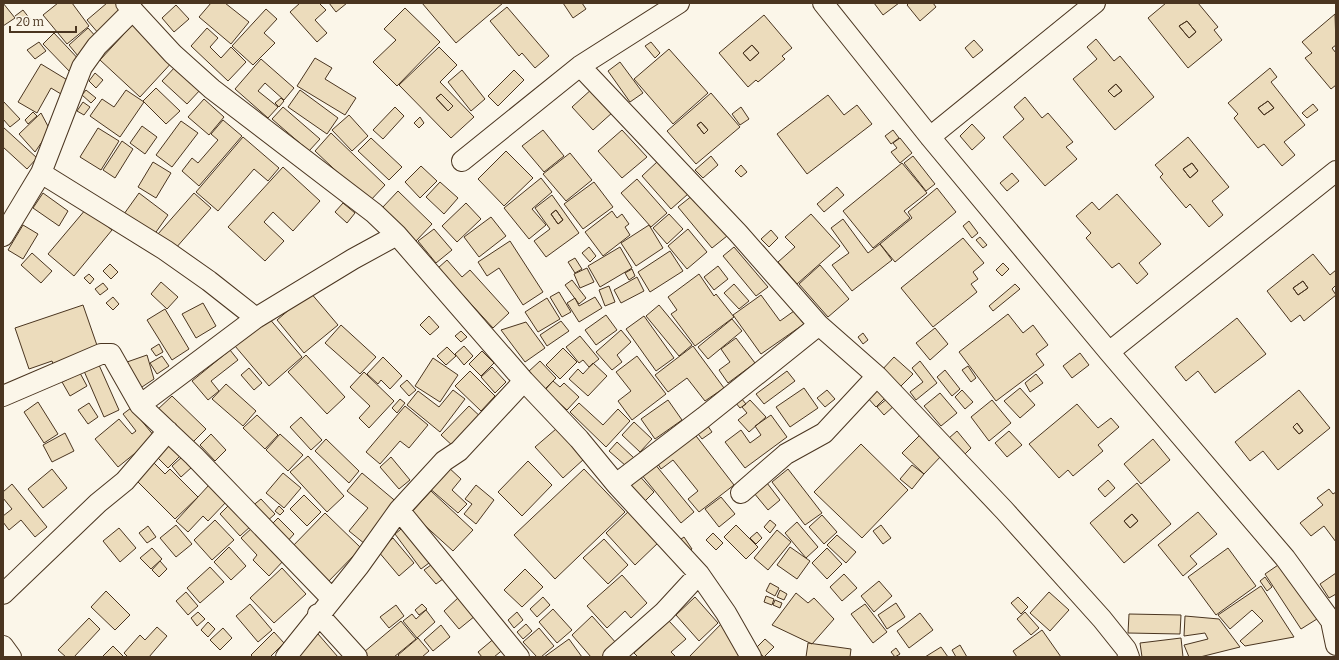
<svg xmlns="http://www.w3.org/2000/svg" width="1339" height="660" viewBox="0 0 1339 660" font-family="Bitter,serif">
	<style>
		.building { fill: #ecdcbc; stroke: #4a3520; fill-rule: evenodd }
		.lines { fill: none; stroke-linecap: round; stroke-linejoin: round }
		.street-casing { stroke: #4a3520; stroke-width: 22 }
		.street { stroke: #fbf6e9; stroke-width: 20 }
	</style>
	<rect width="100%" height="100%" fill="#fbf6e9"/>
	<path class="building" d="M 3,3 L 15,18 L 3,26 Z
		M 58,3 L 72,3 L 89,26 L 67,44 L 43,15 Z
		M 107,3 L 116,3 L 124,13 L 99,34 L 87,20 Z
		M 211,3 L 225,3 L 249,22 L 231,44 L 199,17 Z
		M 300,3 L 319,3 L 326,10 L 315,20 L 327,33 L 317,42 L 290,12 Z
		M 329,3 L 347,3 L 336,12 Z
		M 422,3 L 503,3 L 456,43 Z
		M 563,3 L 582,3 L 586,9 L 573,18 Z
		M 874,3 L 899,3 L 883,15 Z
		M 909,3 L 933,3 L 936,7 L 920,21 L 907,5 Z
		M 1166,3 L 1198,3 L 1218,27 L 1214,30 L 1222,40 L 1188,68 L 1148,18 ZM 1187,21 L 1196,32 L 1189,38 L 1179,26 Z
		M 176,5 L 189,19 L 174,32 L 162,18 Z
		M 507,7 L 549,56 L 535,68 L 522,53 L 519,56 L 490,21 Z
		M 405,8 L 440,42 L 397,86 L 373,62 L 396,40 L 384,29 Z
		M 266,9 L 277,19 L 264,33 L 275,43 L 253,65 L 232,46 Z
		M 23,10 L 30,19 L 21,25 L 15,16 Z
		M 1335,14 L 1336,45 L 1332,48 L 1336,53 L 1336,85 L 1331,89 L 1305,58 L 1312,53 L 1302,42 Z
		M 764,15 L 792,48 L 782,56 L 785,59 L 758,82 L 756,80 L 748,87 L 719,53 ZM 752,45 L 759,53 L 750,61 L 743,53 Z
		M 1187,21 L 1196,32 L 1189,38 L 1179,26 Z
		M 135,22 L 175,59 L 140,97 L 100,60 Z
		M 88,28 L 98,39 L 78,56 L 69,45 Z
		M 207,28 L 218,38 L 210,47 L 221,58 L 231,47 L 246,62 L 228,81 L 191,46 Z
		M 54,33 L 83,64 L 72,74 L 43,44 Z
		M 1096,39 L 1114,61 L 1120,56 L 1154,97 L 1115,130 L 1073,79 L 1097,59 L 1087,47 ZM 1116,84 L 1122,91 L 1114,97 L 1108,91 Z
		M 974,40 L 983,50 L 973,58 L 965,48 Z
		M 39,42 L 46,51 L 35,59 L 27,50 Z
		M 651,42 L 660,53 L 655,58 L 645,46 Z
		M 752,45 L 759,53 L 750,61 L 743,53 Z
		M 439,47 L 457,65 L 440,82 L 474,117 L 451,138 L 399,85 ZM 441,94 L 453,106 L 448,111 L 436,98 Z
		M 669,49 L 708,93 L 673,124 L 634,79 Z
		M 315,58 L 332,68 L 325,79 L 356,98 L 345,115 L 297,86 Z
		M 261,59 L 294,88 L 284,100 L 265,83 L 258,91 L 278,107 L 268,118 L 235,89 Z
		M 620,62 L 643,93 L 630,102 L 608,71 Z
		M 41,64 L 69,81 L 61,94 L 51,88 L 37,113 L 18,102 Z
		M 176,66 L 201,89 L 187,104 L 162,81 Z
		M 1270,68 L 1277,77 L 1271,82 L 1305,125 L 1284,142 L 1295,155 L 1282,166 L 1264,144 L 1258,148 L 1234,118 L 1238,114 L 1228,103 ZM 1268,101 L 1274,108 L 1264,115 L 1258,108 Z
		M 462,70 L 485,99 L 471,111 L 448,82 Z
		M 514,70 L 524,80 L 498,106 L 488,96 Z
		M 95,73 L 103,80 L 96,88 L 89,81 Z
		M 1116,84 L 1122,91 L 1114,97 L 1108,91 Z
		M 156,88 L 180,111 L 166,124 L 143,101 Z
		M 593,88 L 613,112 L 593,130 L 572,107 Z
		M 86,90 L 96,98 L 91,103 L 82,95 Z
		M 126,90 L 144,102 L 120,137 L 90,116 L 102,99 L 114,107 Z
		M 300,90 L 338,118 L 327,134 L 288,107 Z
		M 711,93 L 740,127 L 696,164 L 667,131 ZM 701,122 L 708,130 L 704,134 L 697,125 Z
		M 441,94 L 453,106 L 448,111 L 436,98 Z
		M 828,95 L 844,115 L 857,105 L 872,124 L 807,174 L 777,134 Z
		M 1025,97 L 1042,118 L 1048,113 L 1073,142 L 1066,147 L 1077,159 L 1045,186 L 1003,137 L 1024,119 L 1014,107 Z
		M 281,98 L 284,101 L 279,107 L 275,103 Z
		M 204,99 L 224,117 L 209,135 L 188,117 Z
		M 3,101 L 20,119 L 10,127 L 3,119 Z
		M 1268,101 L 1274,108 L 1264,115 L 1258,108 Z
		M 83,102 L 90,107 L 84,115 L 77,111 Z
		M 1313,104 L 1318,110 L 1307,118 L 1302,113 Z
		M 283,107 L 320,139 L 309,151 L 272,119 Z
		M 395,107 L 404,116 L 383,139 L 373,130 Z
		M 741,107 L 749,119 L 740,125 L 732,114 Z
		M 33,112 L 37,116 L 28,124 L 25,120 Z
		M 41,113 L 50,130 L 35,152 L 19,134 Z
		M 349,115 L 368,136 L 352,151 L 332,130 Z
		M 420,117 L 424,123 L 419,128 L 414,123 Z
		M 223,120 L 242,136 L 199,186 L 182,171 L 192,158 L 198,163 L 218,140 L 211,134 Z
		M 181,121 L 198,133 L 172,167 L 156,155 Z
		M 701,122 L 708,130 L 704,134 L 697,125 Z
		M 972,124 L 985,138 L 972,150 L 960,136 Z
		M 142,126 L 157,137 L 145,154 L 130,143 Z
		M 3,127 L 37,158 L 27,169 L 3,147 Z
		M 98,128 L 119,141 L 101,170 L 80,157 Z
		M 543,130 L 564,156 L 544,172 L 522,146 Z
		M 622,130 L 647,157 L 622,178 L 598,151 Z
		M 893,130 L 899,138 L 891,144 L 885,136 Z
		M 331,133 L 385,185 L 369,202 L 315,151 Z
		M 243,137 L 279,168 L 268,181 L 254,169 L 218,211 L 196,192 Z
		M 1188,137 L 1229,187 L 1212,201 L 1223,215 L 1209,227 L 1190,204 L 1186,208 L 1160,177 L 1163,174 L 1155,165 ZM 1192,163 L 1198,171 L 1190,178 L 1183,169 Z
		M 371,138 L 402,167 L 389,180 L 358,151 Z
		M 900,138 L 912,153 L 900,163 L 891,152 L 897,148 L 893,143 Z
		M 122,141 L 133,149 L 115,178 L 103,170 Z
		M 506,151 L 533,178 L 504,206 L 478,179 Z
		M 570,153 L 592,180 L 566,201 L 543,174 Z
		M 711,156 L 718,165 L 703,178 L 695,170 Z
		M 913,156 L 935,184 L 926,191 L 904,163 Z
		M 658,161 L 688,194 L 671,209 L 642,176 Z
		M 153,162 L 171,173 L 156,198 L 138,187 Z
		M 902,163 L 927,193 L 904,211 L 910,218 L 873,248 L 843,211 Z
		M 1192,163 L 1198,171 L 1190,178 L 1183,169 Z
		M 741,165 L 747,172 L 741,177 L 735,171 Z
		M 421,166 L 437,181 L 420,198 L 405,182 Z
		M 283,167 L 320,201 L 293,231 L 273,212 L 264,222 L 284,241 L 265,261 L 228,227 Z
		M 1012,173 L 1019,181 L 1007,191 L 1000,183 Z
		M 541,178 L 552,192 L 532,209 L 546,225 L 529,239 L 504,208 Z
		M 637,179 L 667,213 L 651,227 L 621,193 Z
		M 440,182 L 458,198 L 444,214 L 426,197 Z
		M 594,182 L 613,207 L 583,229 L 564,204 Z
		M 837,187 L 844,195 L 824,212 L 817,204 Z
		M 937,188 L 956,212 L 895,262 L 880,244 L 912,218 L 908,212 Z
		M 398,191 L 432,224 L 416,241 L 382,208 Z
		M 43,193 L 68,211 L 59,226 L 33,208 Z
		M 139,193 L 168,215 L 154,235 L 124,214 Z
		M 194,193 L 211,208 L 175,249 L 158,234 Z
		M 1117,194 L 1161,244 L 1139,263 L 1148,274 L 1137,284 L 1119,263 L 1112,268 L 1086,238 L 1091,233 L 1076,216 L 1092,202 L 1099,210 Z
		M 552,195 L 579,233 L 546,257 L 534,241 L 550,229 L 535,208 ZM 556,210 L 563,220 L 558,224 L 551,214 Z
		M 693,195 L 727,236 L 712,248 L 678,207 Z
		M 343,203 L 355,213 L 347,223 L 335,212 Z
		M 466,203 L 481,219 L 457,242 L 442,226 Z
		M 86,209 L 112,230 L 74,276 L 48,254 Z
		M 556,210 L 563,220 L 558,224 L 551,214 Z
		M 612,211 L 617,218 L 622,214 L 629,224 L 625,227 L 630,235 L 603,256 L 585,232 Z
		M 669,214 L 683,229 L 667,244 L 653,228 Z
		M 811,214 L 840,246 L 797,284 L 778,262 L 795,247 L 785,237 Z
		M 491,217 L 506,236 L 479,257 L 464,237 Z
		M 843,219 L 868,253 L 880,244 L 892,260 L 852,291 L 832,265 L 849,253 L 831,228 Z
		M 969,221 L 978,233 L 972,238 L 963,226 Z
		M 23,225 L 38,234 L 23,259 L 8,250 Z
		M 649,225 L 663,248 L 636,266 L 621,243 Z
		M 434,229 L 452,250 L 436,263 L 418,241 Z
		M 688,229 L 707,252 L 687,269 L 668,246 Z
		M 771,230 L 778,238 L 769,247 L 761,239 Z
		M 980,237 L 987,245 L 983,248 L 976,240 Z
		M 963,238 L 984,263 L 973,272 L 978,279 L 971,284 L 977,292 L 933,327 L 901,288 Z
		M 510,241 L 543,292 L 523,305 L 499,268 L 487,276 L 478,262 Z
		M 589,247 L 596,256 L 590,262 L 582,253 Z
		M 620,247 L 632,268 L 600,287 L 588,266 Z
		M 734,247 L 768,287 L 756,296 L 723,256 Z
		M 670,251 L 683,271 L 650,292 L 638,272 Z
		M 32,253 L 52,271 L 41,283 L 21,265 Z
		M 1313,254 L 1330,275 L 1336,270 L 1336,285 L 1332,289 L 1336,295 L 1304,321 L 1300,315 L 1291,322 L 1267,291 ZM 1303,281 L 1308,288 L 1298,295 L 1293,288 Z
		M 575,258 L 582,269 L 575,273 L 568,262 Z
		M 447,260 L 462,277 L 470,270 L 509,313 L 493,328 L 438,268 Z
		M 1003,263 L 1009,269 L 1002,276 L 996,270 Z
		M 110,264 L 118,272 L 111,279 L 103,271 Z
		M 820,265 L 849,299 L 828,317 L 799,284 Z
		M 718,266 L 728,279 L 714,290 L 704,277 Z
		M 587,268 L 594,282 L 580,288 L 574,274 Z
		M 632,269 L 635,276 L 629,280 L 625,273 Z
		M 89,274 L 94,279 L 90,284 L 84,278 Z
		M 699,274 L 714,296 L 716,294 L 734,317 L 695,346 L 671,314 L 677,310 L 668,297 Z
		M 637,277 L 644,291 L 621,303 L 614,290 Z
		M 572,280 L 586,298 L 579,304 L 565,285 Z
		M 1303,281 L 1308,288 L 1298,295 L 1293,288 Z
		M 161,282 L 178,297 L 167,309 L 151,294 Z
		M 103,283 L 108,289 L 100,295 L 95,289 Z
		M 734,284 L 749,301 L 739,309 L 724,293 Z
		M 1015,284 L 1020,289 L 993,311 L 989,306 Z
		M 609,286 L 615,302 L 605,306 L 599,290 Z
		M 310,292 L 338,325 L 304,353 L 277,320 Z
		M 559,292 L 571,312 L 562,317 L 550,297 Z
		M 761,295 L 780,321 L 794,311 L 804,324 L 761,354 L 733,315 Z
		M 113,297 L 119,304 L 113,310 L 106,303 Z
		M 595,297 L 602,308 L 579,322 L 567,303 L 575,298 L 579,306 Z
		M 547,298 L 560,319 L 538,332 L 525,312 Z
		M 203,303 L 216,326 L 196,338 L 182,314 Z
		M 83,305 L 100,354 L 55,369 L 52,361 L 29,369 L 15,328 Z
		M 659,305 L 692,345 L 679,356 L 646,316 Z
		M 165,309 L 189,349 L 172,360 L 147,320 Z
		M 1008,314 L 1023,333 L 1033,325 L 1048,345 L 1036,354 L 1044,365 L 996,401 L 959,352 Z
		M 606,315 L 617,330 L 596,345 L 585,330 Z
		M 429,316 L 439,327 L 430,335 L 420,325 Z
		M 644,316 L 674,358 L 656,371 L 626,329 Z
		M 268,317 L 302,357 L 269,386 L 235,346 Z
		M 1237,318 L 1266,354 L 1215,393 L 1198,371 L 1186,381 L 1175,367 Z
		M 732,319 L 742,331 L 708,359 L 698,347 Z
		M 561,321 L 569,331 L 547,346 L 540,335 Z
		M 526,322 L 545,348 L 525,362 L 501,330 Z
		M 341,325 L 376,357 L 360,374 L 325,343 Z
		M 935,328 L 948,344 L 930,360 L 916,343 Z
		M 621,330 L 631,342 L 617,355 L 622,362 L 612,370 L 596,352 Z
		M 461,331 L 467,337 L 461,342 L 455,336 Z
		M 863,333 L 868,340 L 863,344 L 858,337 Z
		M 580,336 L 599,359 L 589,367 L 583,360 L 579,363 L 566,347 Z
		M 736,338 L 755,363 L 728,383 L 719,370 L 730,362 L 721,349 Z
		M 159,344 L 163,352 L 156,356 L 151,349 Z
		M 464,346 L 473,356 L 464,365 L 455,354 Z
		M 693,346 L 724,388 L 705,401 L 687,378 L 668,392 L 655,375 Z
		M 447,347 L 456,356 L 446,365 L 437,356 Z
		M 563,348 L 577,362 L 560,379 L 546,365 Z
		M 230,350 L 238,360 L 211,381 L 219,391 L 208,400 L 192,381 Z
		M 482,351 L 494,363 L 481,376 L 469,364 Z
		M 1080,353 L 1089,365 L 1072,378 L 1063,366 Z
		M 147,355 L 154,379 L 136,391 L 127,362 Z
		M 306,355 L 345,397 L 327,414 L 288,372 Z
		M 162,356 L 169,366 L 157,374 L 150,363 Z
		M 637,356 L 666,394 L 632,420 L 618,401 L 631,391 L 616,372 Z
		M 383,357 L 402,376 L 390,389 L 381,380 L 378,384 L 367,374 Z
		M 894,357 L 913,374 L 899,388 L 881,371 Z
		M 433,358 L 458,375 L 440,402 L 415,386 Z
		M 540,361 L 556,378 L 545,389 L 528,372 Z
		M 920,361 L 937,383 L 916,400 L 910,392 L 923,382 L 912,368 Z
		M 593,363 L 607,376 L 588,396 L 569,379 L 578,369 L 583,374 Z
		M 99,365 L 119,410 L 104,417 L 84,371 Z
		M 968,366 L 976,378 L 971,382 L 962,370 Z
		M 492,367 L 506,382 L 495,393 L 481,377 Z
		M 249,368 L 262,383 L 254,390 L 241,375 Z
		M 945,370 L 960,389 L 952,396 L 937,377 Z
		M 470,371 L 495,396 L 481,411 L 455,386 Z
		M 787,371 L 795,381 L 764,404 L 756,394 Z
		M 364,372 L 394,401 L 369,428 L 359,418 L 370,406 L 350,387 Z
		M 80,373 L 87,386 L 70,396 L 62,382 Z
		M 1036,374 L 1043,383 L 1030,392 L 1025,383 Z
		M 407,380 L 416,390 L 409,396 L 400,386 Z
		M 553,381 L 560,387 L 564,383 L 579,397 L 567,410 L 545,390 Z
		M 226,384 L 256,411 L 243,426 L 212,399 Z
		M 876,387 L 885,398 L 876,407 L 866,396 Z
		M 804,388 L 818,408 L 790,427 L 776,407 Z
		M 1020,388 L 1035,405 L 1020,418 L 1004,401 Z
		M 453,390 L 465,399 L 440,432 L 407,405 L 418,391 L 439,407 Z
		M 827,390 L 835,399 L 825,407 L 817,398 Z
		M 962,390 L 973,402 L 965,409 L 955,397 Z
		M 1299,390 L 1330,428 L 1278,470 L 1263,451 L 1250,461 L 1235,442 ZM 1297,423 L 1303,431 L 1299,434 L 1293,427 Z
		M 940,393 L 957,413 L 941,426 L 924,406 Z
		M 172,396 L 206,429 L 190,445 L 156,411 Z
		M 741,398 L 746,404 L 740,408 L 735,402 Z
		M 888,398 L 895,405 L 884,415 L 877,407 Z
		M 400,399 L 405,403 L 397,413 L 392,408 Z
		M 668,400 L 682,420 L 655,439 L 641,419 Z
		M 750,400 L 766,417 L 749,432 L 738,420 L 747,413 L 742,407 Z
		M 992,400 L 1011,423 L 989,441 L 971,417 Z
		M 38,402 L 58,434 L 44,443 L 24,412 Z
		M 89,403 L 98,417 L 88,424 L 78,410 Z
		M 579,403 L 603,425 L 618,409 L 630,421 L 606,447 L 570,412 Z
		M 1077,404 L 1098,428 L 1111,418 L 1119,427 L 1098,445 L 1103,451 L 1073,476 L 1068,470 L 1059,478 L 1029,444 Z
		M 405,406 L 428,425 L 409,448 L 400,441 L 380,464 L 366,452 Z
		M 469,406 L 483,419 L 455,448 L 441,435 Z
		M 131,408 L 155,437 L 118,467 L 95,439 L 119,419 L 132,434 L 136,431 L 123,414 Z
		M 257,415 L 278,435 L 265,449 L 243,428 Z
		M 771,415 L 787,437 L 745,468 L 725,442 L 741,430 L 750,443 L 761,435 L 755,426 Z
		M 301,417 L 322,440 L 311,450 L 290,427 Z
		M 634,422 L 652,439 L 640,452 L 622,435 Z
		M 705,422 L 712,432 L 702,439 L 695,430 Z
		M 1297,423 L 1303,431 L 1299,434 L 1293,427 Z
		M 556,429 L 584,459 L 563,478 L 535,447 Z
		M 957,431 L 971,448 L 964,455 L 949,438 Z
		M 1009,431 L 1022,445 L 1007,457 L 995,443 Z
		M 693,432 L 734,485 L 699,512 L 688,499 L 698,491 L 673,460 L 661,469 L 656,461 Z
		M 65,433 L 74,451 L 52,462 L 43,445 Z
		M 922,433 L 943,454 L 924,474 L 902,453 Z
		M 211,434 L 226,450 L 215,461 L 200,445 Z
		M 280,434 L 303,455 L 288,471 L 266,450 Z
		M 326,439 L 359,471 L 349,483 L 315,451 Z
		M 1153,439 L 1170,460 L 1141,484 L 1124,464 Z
		M 169,442 L 181,455 L 168,468 L 155,455 Z
		M 617,442 L 634,458 L 626,466 L 609,451 Z
		M 861,444 L 908,490 L 862,538 L 814,492 Z
		M 183,456 L 192,467 L 181,477 L 172,466 Z
		M 308,456 L 344,496 L 327,512 L 290,472 Z
		M 391,457 L 410,480 L 399,489 L 380,467 Z
		M 152,461 L 165,474 L 170,469 L 198,497 L 175,519 L 135,479 Z
		M 528,461 L 552,485 L 522,516 L 498,492 Z
		M 654,463 L 694,512 L 681,523 L 641,474 Z
		M 912,465 L 924,474 L 912,489 L 900,479 Z
		M 447,466 L 461,479 L 452,490 L 467,504 L 458,513 L 428,487 Z
		M 52,469 L 67,488 L 43,508 L 28,489 Z
		M 584,469 L 625,512 L 555,579 L 514,535 Z
		M 788,469 L 822,513 L 805,525 L 772,482 Z
		M 636,472 L 654,492 L 645,501 L 626,480 Z
		M 283,473 L 301,488 L 284,508 L 266,493 Z
		M 362,473 L 399,504 L 365,544 L 349,531 L 368,508 L 347,491 Z
		M 1108,480 L 1115,488 L 1105,497 L 1098,489 Z
		M 767,483 L 780,500 L 768,510 L 754,493 Z
		M 1137,483 L 1171,524 L 1124,563 L 1090,523 ZM 1132,514 L 1138,521 L 1130,528 L 1124,521 Z
		M 12,484 L 47,527 L 35,537 L 21,520 L 9,530 L 3,522 L 3,516 L 12,509 L 3,498 L 3,492 Z
		M 209,485 L 227,501 L 208,521 L 203,516 L 188,532 L 176,521 Z
		M 476,485 L 494,500 L 476,524 L 464,514 L 472,504 L 465,499 Z
		M 1329,489 L 1333,494 L 1336,492 L 1336,542 L 1324,526 L 1311,536 L 1300,523 L 1323,505 L 1317,498 Z
		M 431,491 L 473,530 L 453,551 L 411,513 Z
		M 304,495 L 321,512 L 307,526 L 290,509 Z
		M 721,497 L 735,514 L 719,527 L 705,509 Z
		M 261,499 L 275,514 L 265,523 L 251,507 Z
		M 230,504 L 251,526 L 240,536 L 220,514 Z
		M 279,506 L 284,511 L 280,515 L 275,511 Z
		M 631,509 L 660,541 L 635,565 L 606,533 Z
		M 1198,512 L 1217,534 L 1190,556 L 1197,564 L 1183,576 L 1158,545 Z
		M 325,513 L 361,548 L 326,584 L 290,549 Z
		M 1132,514 L 1138,521 L 1130,528 L 1124,521 Z
		M 822,515 L 837,532 L 824,544 L 809,527 Z
		M 278,518 L 294,534 L 286,543 L 269,527 Z
		M 215,520 L 234,540 L 212,560 L 194,540 Z
		M 770,520 L 776,525 L 770,533 L 764,527 Z
		M 797,522 L 818,547 L 806,558 L 785,533 Z
		M 176,525 L 192,544 L 176,557 L 160,538 Z
		M 406,525 L 433,560 L 421,569 L 395,534 Z
		M 736,525 L 758,547 L 746,559 L 724,537 Z
		M 881,525 L 891,538 L 883,544 L 873,531 Z
		M 148,526 L 156,537 L 147,543 L 139,533 Z
		M 253,527 L 285,559 L 269,576 L 253,560 L 257,555 L 241,538 Z
		M 119,528 L 136,548 L 120,562 L 103,541 Z
		M 777,530 L 791,542 L 768,570 L 754,558 Z
		M 757,532 L 762,538 L 756,544 L 750,538 Z
		M 713,533 L 723,543 L 716,550 L 706,540 Z
		M 837,535 L 856,552 L 846,563 L 827,545 Z
		M 684,537 L 692,549 L 685,554 L 677,542 Z
		M 393,538 L 414,563 L 399,576 L 378,551 Z
		M 604,539 L 628,565 L 608,584 L 583,558 Z
		M 229,547 L 246,566 L 231,580 L 214,562 Z
		M 790,547 L 810,561 L 797,579 L 777,565 Z
		M 152,548 L 162,559 L 151,569 L 140,558 Z
		M 827,548 L 842,564 L 827,579 L 812,563 Z
		M 1228,548 L 1256,586 L 1216,615 L 1188,577 Z
		M 160,561 L 167,569 L 159,577 L 152,570 Z
		M 435,562 L 447,576 L 436,584 L 424,570 Z
		M 1281,563 L 1317,619 L 1301,629 L 1265,574 Z
		M 210,567 L 224,582 L 200,603 L 187,588 Z
		M 282,568 L 306,594 L 274,623 L 250,598 Z
		M 525,569 L 543,587 L 522,607 L 504,590 Z
		M 1336,573 L 1336,594 L 1329,598 L 1320,584 Z
		M 844,574 L 857,588 L 842,601 L 830,587 Z
		M 622,575 L 647,603 L 631,618 L 625,611 L 607,628 L 587,606 Z
		M 1265,577 L 1272,587 L 1267,591 L 1260,581 Z
		M 879,581 L 892,596 L 874,612 L 861,596 Z
		M 770,583 L 779,588 L 775,596 L 766,591 Z
		M 1261,586 L 1294,637 L 1245,646 L 1240,641 L 1263,621 L 1252,610 L 1230,629 L 1218,615 Z
		M 780,590 L 787,594 L 784,600 L 777,597 Z
		M 106,591 L 130,615 L 115,630 L 91,607 Z
		M 186,592 L 198,606 L 188,615 L 176,601 Z
		M 1049,592 L 1069,610 L 1050,631 L 1030,613 Z
		M 796,593 L 808,603 L 814,598 L 834,619 L 812,644 L 772,625 Z
		M 766,596 L 774,599 L 772,605 L 764,602 Z
		M 459,597 L 475,616 L 459,629 L 444,611 Z
		M 543,597 L 550,605 L 537,617 L 530,609 Z
		M 695,597 L 718,623 L 699,641 L 676,615 Z
		M 1018,597 L 1028,607 L 1021,614 L 1011,603 Z
		M 775,600 L 782,603 L 780,608 L 773,605 Z
		M 896,603 L 905,617 L 887,629 L 878,615 Z
		M 250,604 L 272,630 L 258,642 L 236,616 Z
		M 422,604 L 427,609 L 419,615 L 415,610 Z
		M 865,604 L 887,632 L 873,643 L 851,614 Z
		M 396,605 L 404,616 L 389,628 L 380,617 Z
		M 553,609 L 572,630 L 557,643 L 539,622 Z
		M 426,610 L 435,622 L 417,638 L 403,621 L 412,614 L 416,619 Z
		M 198,612 L 205,619 L 197,626 L 191,618 Z
		M 517,612 L 523,620 L 514,628 L 508,620 Z
		M 1025,612 L 1039,628 L 1031,635 L 1017,619 Z
		M 920,613 L 933,630 L 909,648 L 897,631 Z
		M 1129,614 L 1181,615 L 1180,634 L 1128,633 Z
		M 592,616 L 617,644 L 602,657 L 591,657 L 572,635 Z
		M 1185,616 L 1219,619 L 1240,647 L 1200,657 L 1189,657 L 1184,645 L 1208,639 L 1205,633 L 1184,636 Z
		M 89,618 L 100,629 L 74,657 L 66,657 L 58,650 Z
		M 401,621 L 416,639 L 394,657 L 368,657 L 364,652 Z
		M 669,621 L 686,639 L 671,652 L 676,657 L 638,657 L 634,653 Z
		M 724,621 L 742,657 L 689,657 Z
		M 208,622 L 215,629 L 208,637 L 201,630 Z
		M 526,624 L 532,631 L 523,639 L 517,632 Z
		M 441,625 L 450,637 L 433,651 L 424,640 Z
		M 157,627 L 167,636 L 149,657 L 128,657 L 124,653 L 140,635 L 145,640 Z
		M 223,628 L 232,638 L 220,650 L 210,640 Z
		M 539,628 L 554,646 L 541,657 L 537,657 L 523,642 Z
		M 1042,630 L 1061,657 L 1017,657 L 1013,651 Z
		M 274,632 L 284,643 L 270,657 L 253,657 L 251,655 Z
		M 318,634 L 338,657 L 291,657 Z
		M 496,637 L 505,648 L 494,657 L 482,657 L 478,652 Z
		M 418,638 L 429,651 L 422,657 L 400,657 L 398,655 Z
		M 1181,638 L 1183,657 L 1142,657 L 1140,643 Z
		M 569,639 L 582,657 L 544,657 Z
		M 765,639 L 774,647 L 764,657 L 755,649 Z
		M 808,643 L 851,649 L 850,657 L 806,657 Z
		M 960,645 L 967,657 L 956,657 L 952,650 Z
		M 113,646 L 124,657 L 102,657 Z
		M 941,647 L 948,657 L 925,657 Z
		M 896,648 L 900,654 L 895,657 L 891,652 Z"/>
	<g class="lines">
		<defs>
			<path id="street" d="M 126,3 L 173,54 L 212,89 L 374,213 L 397,235 L 524,381 L 579,439 L 616,484 L 699,574 L 726,613 L 751,657
				M 823,3 L 930,137 L 1109,352 L 1285,558 L 1331,621 L 1336,645
				M 580,66 L 738,233 L 819,325 L 877,376 L 1004,510 L 1102,619 L 1126,649 L 1129,657
				M 930,137 L 1095,3
				M 462,161 L 580,66 L 679,3
				M 41,173 L 165,250 L 209,281 L 256,318
				M 3,236 L 41,173 L 82,67 L 97,46 L 133,10
				M 1109,352 L 1336,171
				M 3,396 L 101,354 L 111,354 L 140,405 L 194,456 L 332,599
				M 140,405 L 256,318 L 353,259 L 397,235
				M 616,484 L 704,417 L 819,325
				M 741,493 L 786,454 L 824,433 L 877,376
				M 399,510 L 519,657
				M 3,594 L 98,503 L 125,481 L 168,431
				M 318,614 L 357,657
				M 3,646 L 11,657
				M 286,657 L 359,566 L 399,510 L 444,461 L 459,451 L 524,381
				M 613,657 L 664,612 L 699,574"/>
		</defs>
		<use href="#street" class="street-casing"/>
		<use href="#street" class="street"/>
	</g>
	<rect width="1339" height="660" fill="none" stroke="#4a3520" stroke-width="8"/>
	<path d="M10 26v6h66v-6" fill="none" stroke="#4a3520" stroke-width="2"/>
	<text x="16" y="26" font-size="12" fill="#4a3520" stroke="#fbf6e9" stroke-width="3" paint-order="stroke">20 m</text>
</svg>
